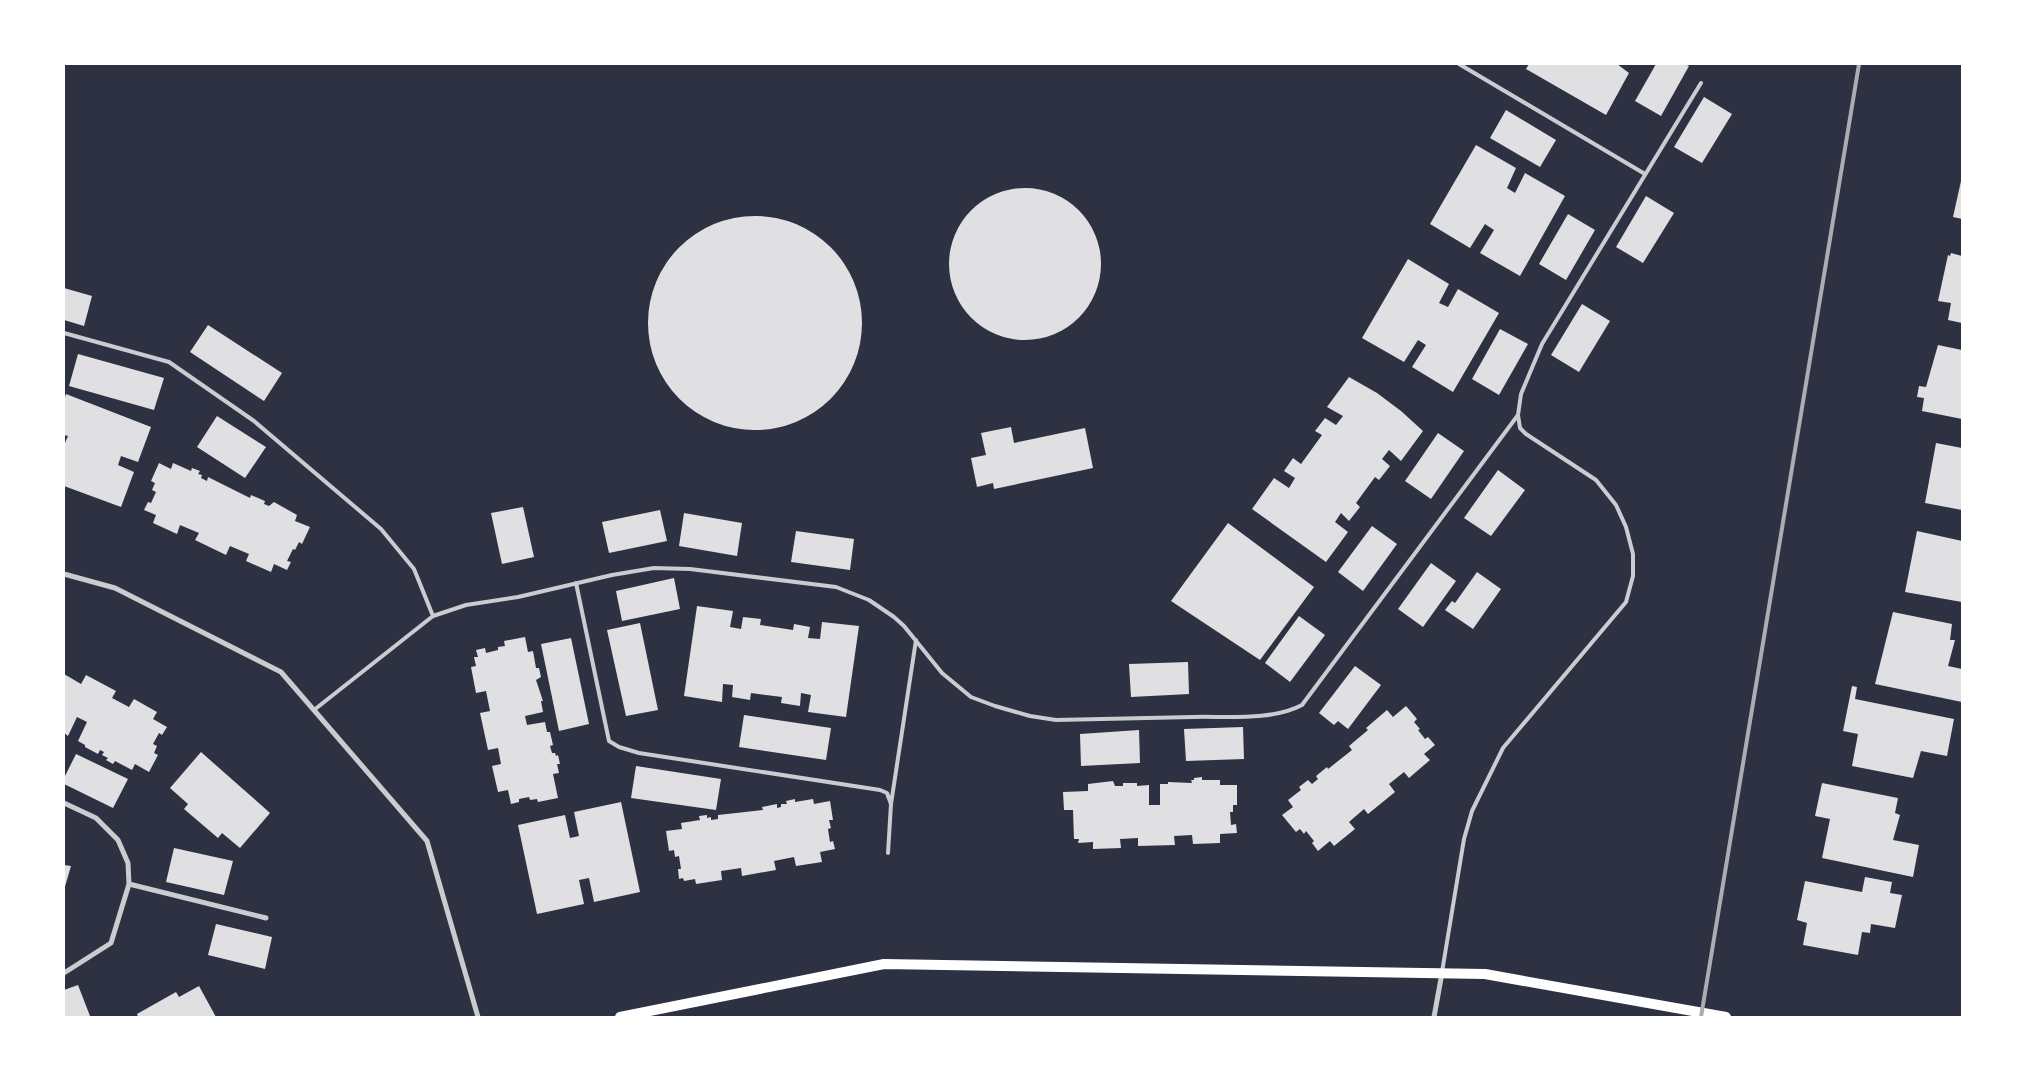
<svg xmlns="http://www.w3.org/2000/svg" width="2026" height="1081" viewBox="0 0 2026 1081" font-family="'Source Sans 3',sans-serif">
	<style>
		.building { fill: #e0e0e3 }
		.lines { fill: none; stroke-linecap: round; stroke-linejoin: round }
		.service { stroke: #caccd0; stroke-width: 4 }
		.minor { stroke: #caccd0; stroke-width: 5 }
		.secondary { stroke: #fff; stroke-width: 10 }
		.rail { stroke: #abadb3; stroke-width: 4 }
	</style>
	<rect width="100%" height="100%" fill="#2d3142"/>
	<path class="building" d="M 1529,64 L 1617,64 L 1629,73 L 1606,115 L 1526,69 Z
		M 1656,64 L 1685,64 L 1689,66 L 1661,116 L 1635,101 Z
		M 1704,97 L 1732,114 L 1702,163 L 1674,147 Z
		M 1506,110 L 1556,140 L 1540,167 L 1490,138 Z
		M 1476,145 L 1516,168 L 1507,188 L 1515,193 L 1525,173 L 1565,196 L 1520,276 L 1480,253 L 1494,230 L 1485,224 L 1470,248 L 1430,224 Z
		M 1961,181 L 1962,181 L 1962,219 L 1953,217 Z
		M949 264a76 76 0 1 1 152 0a76 76 0 1 1-152 0Z
		M 1646,196 L 1674,213 L 1643,263 L 1616,247 Z
		M 1568,214 L 1595,230 L 1566,280 L 1539,264 Z
		M648 323a107 107 0 1 1 214 0a107 107 0 1 1-214 0Z
		M 1951,253 L 1962,256 L 1962,323 L 1948,320 L 1951,303 L 1938,301 L 1948,255 L 1950,256 Z
		M 1408,259 L 1449,284 L 1439,303 L 1448,307 L 1458,289 L 1499,313 L 1453,392 L 1412,367 L 1426,345 L 1418,340 L 1404,362 L 1362,338 Z
		M 64,288 L 92,296 L 84,326 L 64,320 Z
		M 1582,304 L 1610,321 L 1579,372 L 1551,355 Z
		M 208,325 L 282,373 L 264,401 L 190,352 Z
		M 1500,329 L 1528,344 L 1499,395 L 1472,379 Z
		M 1938,345 L 1962,350 L 1962,419 L 1922,411 L 1924,398 L 1917,397 L 1919,386 L 1926,387 Z
		M 78,354 L 164,378 L 154,410 L 69,386 Z
		M 1349,377 L 1377,393 L 1401,411 L 1423,431 L 1401,461 L 1389,450 L 1382,459 L 1390,466 L 1379,480 L 1375,477 L 1356,503 L 1360,507 L 1349,521 L 1341,513 L 1335,522 L 1348,532 L 1326,562 L 1252,509 L 1274,478 L 1289,488 L 1295,478 L 1284,471 L 1293,458 L 1301,464 L 1322,435 L 1315,431 L 1325,418 L 1336,425 L 1343,416 L 1327,407 Z
		M 66,394 L 151,427 L 138,462 L 121,456 L 118,465 L 134,472 L 121,507 L 64,486 L 64,445 L 68,436 L 64,435 L 64,400 Z
		M 217,416 L 266,447 L 245,478 L 197,447 Z
		M 1011,427 L 1014,443 L 1085,428 L 1093,468 L 994,489 L 993,483 L 977,487 L 971,458 L 986,455 L 981,433 Z
		M 1438,433 L 1464,451 L 1431,499 L 1405,481 Z
		M 1936,443 L 1962,448 L 1962,510 L 1925,503 Z
		M 159,463 L 171,469 L 173,463 L 191,471 L 192,468 L 200,471 L 198,474 L 202,475 L 201,478 L 207,481 L 208,477 L 250,498 L 251,495 L 265,501 L 264,504 L 269,506 L 274,502 L 297,515 L 295,521 L 310,527 L 302,544 L 299,542 L 295,550 L 293,549 L 287,561 L 291,562 L 287,570 L 274,564 L 271,572 L 246,561 L 249,554 L 230,546 L 226,555 L 195,540 L 199,533 L 180,525 L 177,534 L 153,523 L 156,515 L 144,510 L 148,502 L 151,503 L 156,492 L 152,490 L 155,483 L 151,481 Z
		M 1498,470 L 1525,490 L 1491,536 L 1464,518 Z
		M 523,507 L 534,557 L 502,564 L 491,513 Z
		M 660,510 L 667,541 L 609,553 L 602,522 Z
		M 684,513 L 742,523 L 737,556 L 679,546 Z
		M 1228,523 L 1314,587 L 1260,660 L 1171,601 Z
		M 1372,526 L 1397,544 L 1363,591 L 1338,572 Z
		M 796,531 L 854,539 L 850,570 L 791,562 Z
		M 1917,531 L 1962,541 L 1962,602 L 1905,592 Z
		M 1431,563 L 1456,581 L 1423,627 L 1398,609 Z
		M 1477,572 L 1501,589 L 1473,629 L 1445,610 L 1452,601 L 1455,603 Z
		M 674,578 L 680,609 L 622,621 L 616,591 Z
		M 697,606 L 733,611 L 730,627 L 741,629 L 743,617 L 761,619 L 760,625 L 793,630 L 794,624 L 810,627 L 808,638 L 820,639 L 822,622 L 859,626 L 846,717 L 808,712 L 811,695 L 801,693 L 800,706 L 781,703 L 782,697 L 751,693 L 750,700 L 732,697 L 733,685 L 723,684 L 722,702 L 684,696 Z
		M 1893,612 L 1952,624 L 1950,640 L 1955,640 L 1948,666 L 1962,669 L 1962,702 L 1875,684 Z
		M 1299,616 L 1325,635 L 1290,682 L 1265,663 Z
		M 640,623 L 658,710 L 626,716 L 607,630 Z
		M 525,637 L 528,652 L 533,651 L 536,668 L 539,668 L 541,677 L 536,680 L 543,701 L 541,701 L 543,712 L 525,716 L 527,725 L 545,722 L 547,732 L 550,732 L 553,745 L 550,746 L 552,753 L 555,753 L 556,756 L 558,755 L 560,764 L 557,764 L 559,773 L 553,774 L 558,798 L 538,802 L 537,799 L 530,800 L 529,797 L 519,799 L 519,802 L 511,804 L 508,790 L 498,792 L 492,766 L 501,764 L 498,748 L 488,750 L 480,713 L 490,711 L 486,691 L 476,693 L 471,667 L 476,666 L 474,657 L 478,657 L 476,650 L 485,648 L 486,653 L 498,650 L 498,647 L 505,646 L 504,641 Z
		M 571,638 L 589,724 L 559,731 L 541,644 Z
		M 1188,662 L 1189,694 L 1131,697 L 1129,664 Z
		M 1355,666 L 1381,685 L 1348,729 L 1338,721 L 1334,725 L 1319,713 Z
		M 64,674 L 81,684 L 86,675 L 116,691 L 112,698 L 129,707 L 134,699 L 157,712 L 153,719 L 167,727 L 162,735 L 159,733 L 153,744 L 157,746 L 154,753 L 158,755 L 149,772 L 135,764 L 132,770 L 115,761 L 113,764 L 106,760 L 108,758 L 102,755 L 104,752 L 100,750 L 98,754 L 85,747 L 85,745 L 78,741 L 87,722 L 77,717 L 68,736 L 64,733 Z
		M 1852,686 L 1857,687 L 1855,699 L 1954,719 L 1947,756 L 1921,751 L 1913,778 L 1852,766 L 1858,734 L 1843,731 Z
		M 1406,706 L 1417,719 L 1414,722 L 1420,729 L 1418,730 L 1425,739 L 1428,737 L 1435,745 L 1424,754 L 1430,760 L 1409,778 L 1404,772 L 1389,784 L 1395,792 L 1368,814 L 1364,809 L 1349,822 L 1355,829 L 1334,846 L 1330,841 L 1318,851 L 1312,843 L 1314,841 L 1306,831 L 1304,834 L 1300,829 L 1296,832 L 1282,815 L 1293,807 L 1288,800 L 1301,790 L 1299,787 L 1308,780 L 1312,784 L 1318,779 L 1316,776 L 1327,767 L 1328,769 L 1352,750 L 1349,746 L 1368,730 L 1366,728 L 1387,710 L 1393,717 Z
		M 744,715 L 831,728 L 826,760 L 739,747 Z
		M 1243,727 L 1244,759 L 1186,761 L 1184,729 Z
		M 1139,730 L 1140,763 L 1081,766 L 1080,734 Z
		M 201,752 L 270,813 L 240,848 L 222,833 L 218,838 L 184,809 L 188,804 L 170,788 Z
		M 76,754 L 128,779 L 113,808 L 64,784 L 64,778 Z
		M 636,766 L 721,779 L 716,810 L 631,798 Z
		M 1202,777 L 1202,780 L 1220,780 L 1220,785 L 1237,785 L 1237,805 L 1233,805 L 1233,812 L 1230,812 L 1231,825 L 1236,824 L 1237,833 L 1220,834 L 1220,843 L 1193,844 L 1192,835 L 1174,836 L 1175,845 L 1138,846 L 1138,838 L 1120,839 L 1121,848 L 1093,849 L 1093,842 L 1078,843 L 1079,839 L 1074,839 L 1073,810 L 1064,810 L 1063,792 L 1088,791 L 1088,784 L 1113,781 L 1115,786 L 1123,786 L 1123,783 L 1137,783 L 1137,786 L 1149,785 L 1149,805 L 1160,805 L 1160,784 L 1168,784 L 1168,782 L 1192,783 L 1191,780 L 1194,780 L 1194,778 Z
		M 1822,783 L 1898,798 L 1895,813 L 1900,815 L 1893,840 L 1919,845 L 1913,877 L 1822,858 L 1830,819 L 1815,816 Z
		M 795,799 L 795,802 L 813,799 L 814,804 L 830,801 L 833,820 L 829,820 L 831,828 L 828,829 L 830,842 L 833,841 L 835,849 L 820,852 L 822,862 L 796,866 L 794,857 L 774,861 L 776,870 L 742,876 L 741,868 L 721,871 L 722,880 L 696,884 L 695,879 L 684,881 L 683,878 L 679,879 L 678,869 L 681,869 L 679,856 L 675,857 L 674,850 L 669,851 L 666,831 L 682,829 L 681,823 L 700,820 L 699,816 L 707,815 L 707,818 L 711,817 L 711,820 L 718,819 L 718,815 L 763,810 L 762,807 L 777,804 L 777,808 L 781,807 L 781,804 L 787,804 L 786,801 Z
		M 621,802 L 640,892 L 594,902 L 589,878 L 579,880 L 584,904 L 537,914 L 518,825 L 565,815 L 570,838 L 579,836 L 574,812 Z
		M 174,848 L 233,861 L 224,895 L 166,882 Z
		M 64,865 L 71,866 L 64,890 Z
		M 1865,877 L 1892,882 L 1890,893 L 1902,895 L 1895,928 L 1871,924 L 1870,933 L 1862,932 L 1858,955 L 1803,945 L 1807,923 L 1797,920 L 1805,881 L 1862,892 Z
		M 216,924 L 272,937 L 265,969 L 208,955 Z
		M 78,985 L 90,1016 L 64,1017 L 64,990 Z
		M 199,986 L 216,1017 L 138,1017 L 137,1014 L 176,992 L 179,997 Z"/>
	<g class="lines">
		<path class="service" d="M 1459,64 L 1645,174
			M 64,333 L 169,362 L 254,421 L 381,529 L 414,569 L 433,616
			M 576,583 L 609,741 L 619,747 L 639,753 L 880,790 L 887,793 L 891,804 L 888,853
			M 314,710 L 433,616 L 466,605 L 518,597 L 612,575 L 654,568 L 690,569 L 836,587 L 869,600 L 894,617 L 904,626 L 942,673 L 971,697 L 995,706 L 1030,716 L 1056,720 C 1102,719 1147,718 1193,717 C 1226,716 1272,721 1302,705 L 1518,415
			M 891,804 L 916,640
			M 1442,972 L 1464,839 L 1472,811 L 1503,748 L 1626,602 L 1633,576 L 1633,554 L 1626,527 L 1616,505 L 1596,480 L 1526,434 L 1520,428 L 1518,415 L 1521,394 L 1542,344 L 1701,83"/>
		<path class="minor" d="M 64,574 L 115,588 L 281,672 L 427,841 L 478,1017
			M 64,803 L 96,818 L 118,840 L 128,863 L 129,884 L 111,943 L 64,973
			M 129,884 L 266,918
			M 1434,1017 L 1442,973"/>
		<path class="secondary" d="M 620,1017 L 884,964 L 1485,974 L 1726,1017"/>
		<path class="rail" d="M 1701,1017 L 1859,64"/>
	</g>
	<rect width="2026" height="1081" fill="none" stroke="#ffffff" stroke-width="130"/>
</svg>
